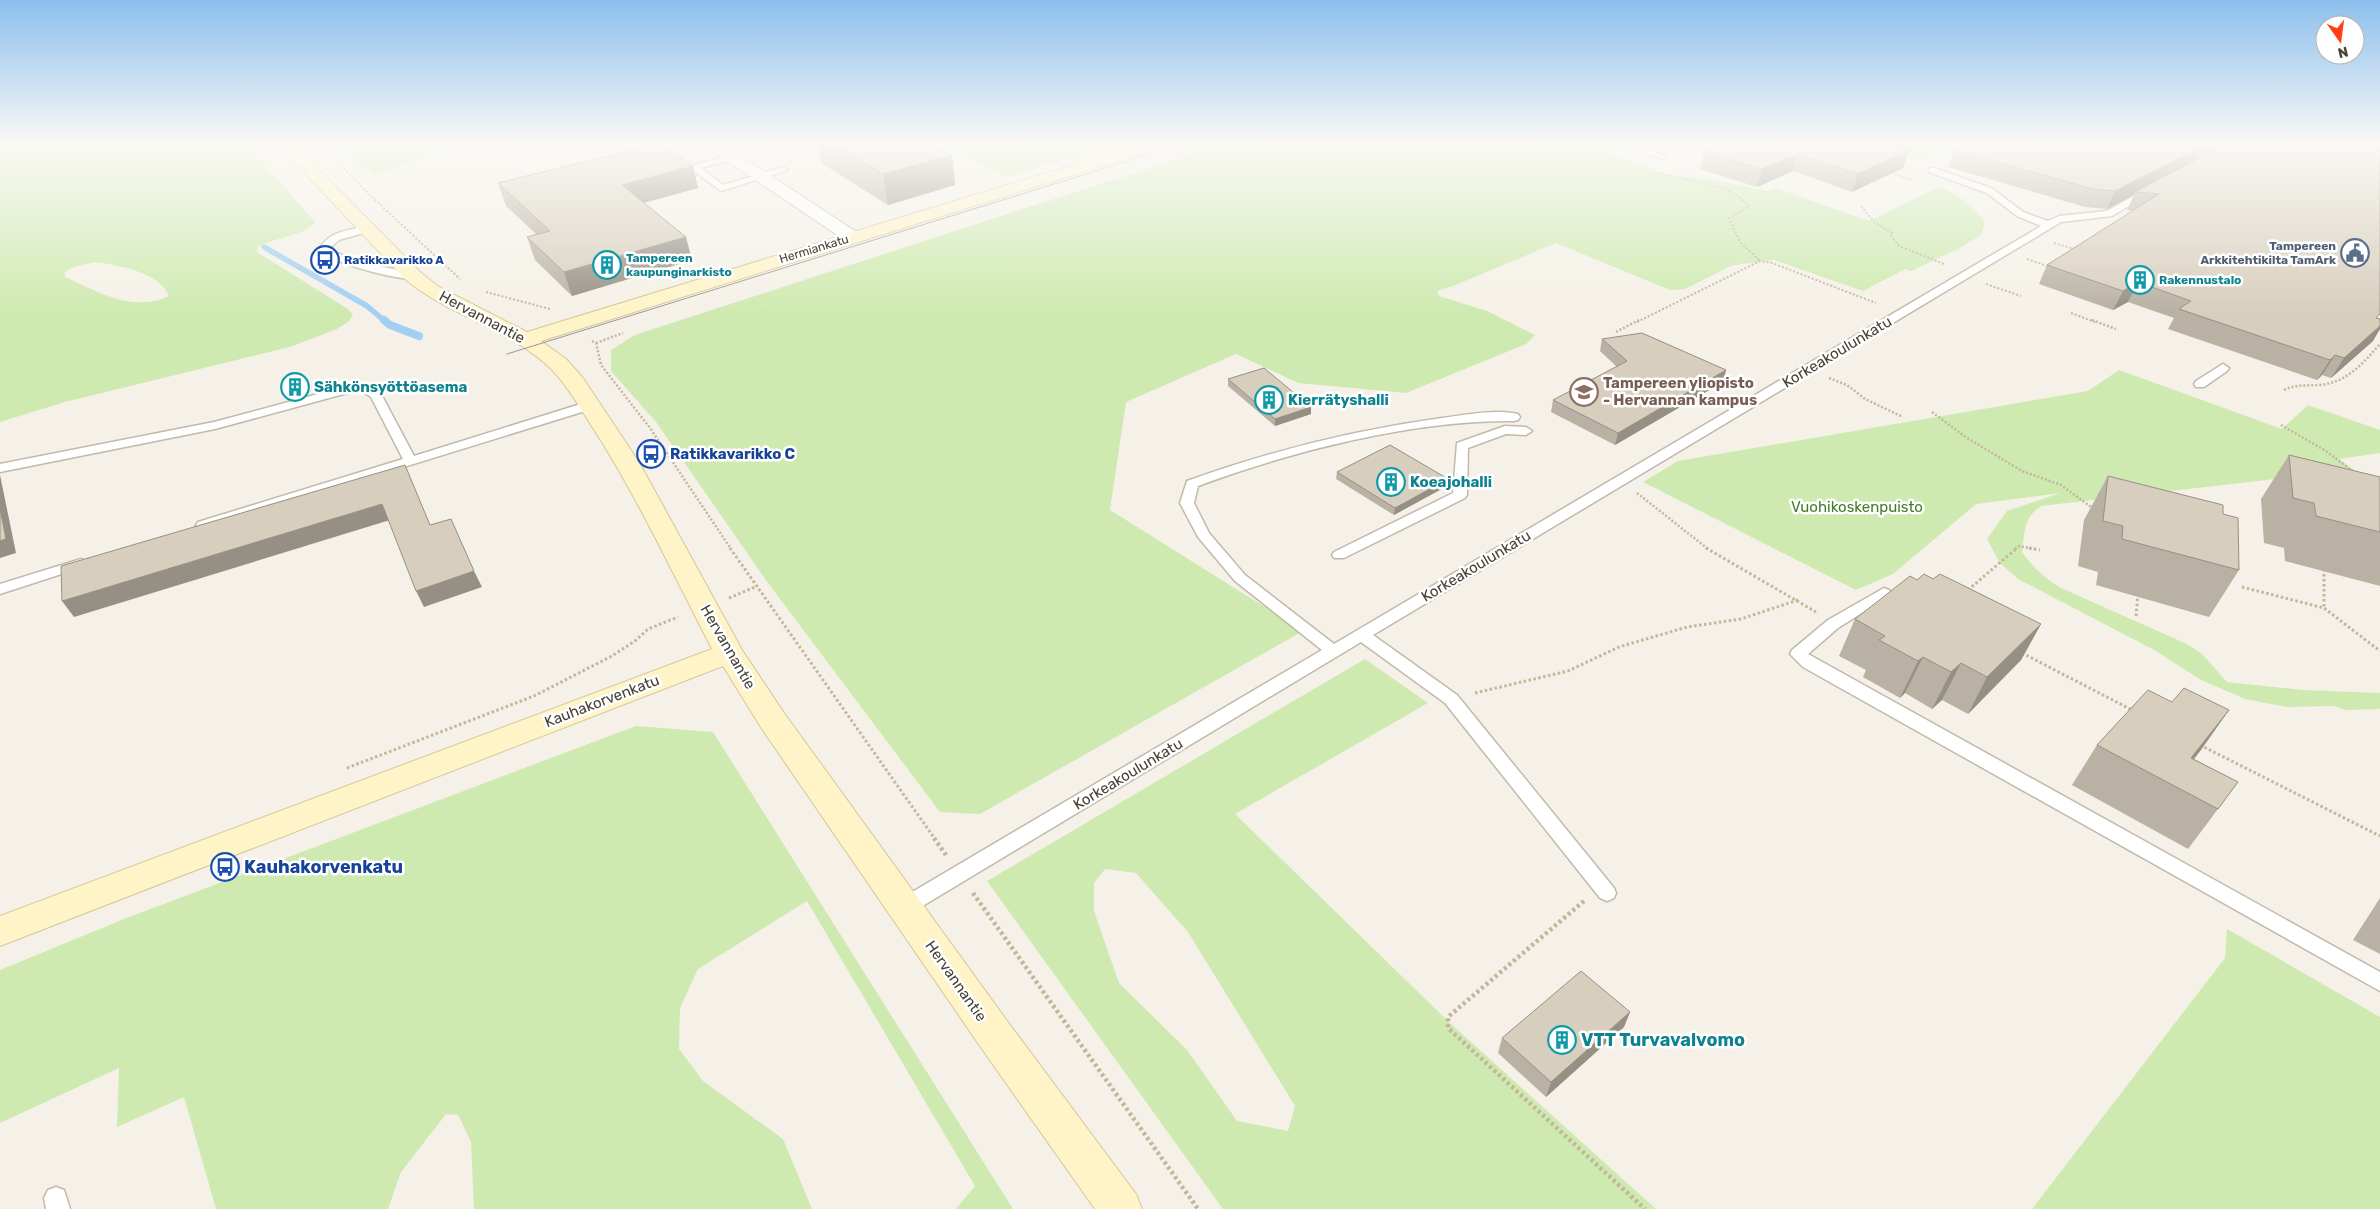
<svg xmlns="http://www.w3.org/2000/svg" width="2380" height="1209" viewBox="0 0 2380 1209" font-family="Rubik,sans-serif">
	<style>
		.green { fill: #ceeab0; fill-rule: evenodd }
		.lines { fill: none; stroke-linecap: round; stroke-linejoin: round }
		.stream-far1 { stroke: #a3cff3; stroke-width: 5.5 }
		.stream { stroke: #a3cff3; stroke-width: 8 }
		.lane-casing { stroke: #c1baaa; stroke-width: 3 }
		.street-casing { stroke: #c1baaa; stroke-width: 2 }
		.secondary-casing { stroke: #d6c797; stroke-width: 2 }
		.path-far3 { stroke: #c3b69b; stroke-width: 2; stroke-dasharray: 2 2; stroke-linecap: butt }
		.path-far2 { stroke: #c3b69b; stroke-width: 2.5; stroke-dasharray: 2 2; stroke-linecap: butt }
		.path-far1 { stroke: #c3b69b; stroke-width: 3; stroke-dasharray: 2.5 2.5; stroke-linecap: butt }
		.path { stroke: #c3b69b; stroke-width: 4.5; stroke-dasharray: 3 3; stroke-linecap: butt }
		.lane { fill: #fff; fill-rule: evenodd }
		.street { fill: #fff; fill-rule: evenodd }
		.secondary { fill: #fff4c8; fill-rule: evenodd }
		.tram { stroke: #979797; stroke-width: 1 }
		.wall { fill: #b9b1a3 }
		.shaded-wall { fill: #969084 }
		.building { fill: #d7cebd; stroke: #969084 }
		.labels { text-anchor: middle; stroke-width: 5; stroke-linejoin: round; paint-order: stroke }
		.far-service-label { font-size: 12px; font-weight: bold; fill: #4e5e75; stroke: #fff; text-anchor: end }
		.far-street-label { font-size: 12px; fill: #484236; stroke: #fff }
		.far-culture-label { font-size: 12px; font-weight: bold; fill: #0d838f; stroke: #fff; text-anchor: start }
		.far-transit-label { font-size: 12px; font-weight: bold; fill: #164399; stroke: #fff; text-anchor: start }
		.street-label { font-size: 15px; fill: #484236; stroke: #fff }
		.education-label { font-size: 15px; font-weight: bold; fill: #785e54; stroke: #fff; text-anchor: start }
		.culture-label { font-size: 15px; font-weight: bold; fill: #0d838f; stroke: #fff; text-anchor: start }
		.transit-label { font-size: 15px; font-weight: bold; fill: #164399; stroke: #fff; text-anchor: start }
		.park-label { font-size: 15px; fill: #447d27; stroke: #fff }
		.near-transit-label { font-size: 18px; font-weight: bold; fill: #164399; stroke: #fff; text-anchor: start }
		.near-culture-label { font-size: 18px; font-weight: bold; fill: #0d838f; stroke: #fff; text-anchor: start }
	</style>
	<rect width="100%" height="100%" fill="#f5f1e8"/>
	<path class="green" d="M 0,143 L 246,143 L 315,222 C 308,235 272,238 258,247 L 257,252 L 348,309 L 353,315 L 348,322 L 337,329 L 290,347 L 65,402 L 0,422 ZM 95,262 C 118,265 160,272 169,296 C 134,313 98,292 65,277 L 65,272 L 74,267 Z
		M 336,143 L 459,143 L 374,176 Z
		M 943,143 L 1119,143 L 1007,177 Z
		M 1226,143 L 1579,143 L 1670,175 L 1708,179 L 1768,191 L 1776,188 L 1869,221 L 1938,187 C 1959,194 1972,205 1985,222 L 1981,235 L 1960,248 L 1911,271 L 1905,269 L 1863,291 L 1774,260 L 1733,265 L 1685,289 L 1670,290 L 1556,243 L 1453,286 L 1437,291 L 1439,296 L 1487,311 L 1535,335 L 1526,344 L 1406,393 L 1298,383 L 1236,354 L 1126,402 L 1110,510 L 1303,631 L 980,814 L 940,812 L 768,583 L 656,422 L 611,371 L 611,350 L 635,335 Z
		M 1892,143 L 1956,143 L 1918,161 L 1878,149 Z
		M 2119,370 L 2282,429 L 2308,405 L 2380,430 L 2380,453 L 2339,459 L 2354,470 L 2041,506 C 2023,518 2025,532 2022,552 C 2033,568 2045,578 2061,588 L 2187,644 L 2202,654 L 2227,682 L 2303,690 L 2380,693 L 2380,709 L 2345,710 L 2334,706 L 2287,707 L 2245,699 L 2201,680 L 2156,651 L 2018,579 L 2000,563 L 1987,539 L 2007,511 L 2060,493 L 1976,504 L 1893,574 L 1856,590 L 1643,482 L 1678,461 L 2088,391 Z
		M 1365,659 L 1428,703 L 1235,814 L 1451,1024 L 1656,1209 L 1223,1209 L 987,881 ZM 1105,869 L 1136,873 L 1188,932 L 1295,1106 L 1288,1131 L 1237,1121 L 1187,1050 L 1119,983 L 1094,911 L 1094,883 Z
		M 636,726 L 713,732 L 1013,1209 L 956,1209 L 975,1186 L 807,901 L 698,969 L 680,1008 L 679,1049 L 703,1081 L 783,1139 L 812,1209 L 474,1209 L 471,1142 L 458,1115 L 446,1114 L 401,1172 L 388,1209 L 216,1209 L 184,1097 L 117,1127 L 119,1068 L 0,1123 L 0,970 L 129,917 Z
		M 2227,929 L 2380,1017 L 2380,1209 L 2032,1209 L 2225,958 Z"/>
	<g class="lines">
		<path class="stream-far1" d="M 264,247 L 367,306 L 386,322"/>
		<path class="stream" d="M 384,320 L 390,325 L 419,336"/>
		<defs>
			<path id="lane" d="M 1619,143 L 1631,143 L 1666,156 L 1662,159 L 1620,145 Z
				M 732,154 L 735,155 L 735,159 L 701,168 L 723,185 L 783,167 L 788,170 L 721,191 L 689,167 Z
				M 1929,168 L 1935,168 L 1993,189 L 2023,212 L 2048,221 L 2059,216 L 2107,211 L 2144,190 L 2152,192 L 2112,216 L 2061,222 L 1373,635 L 1457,695 L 1614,888 L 1616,893 L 1614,898 L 1607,901 L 1600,898 L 1445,703 L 1361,642 L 911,913 L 904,915 L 897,913 L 894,907 L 897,901 L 1322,650 L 1235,581 L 1198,537 L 1180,503 L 1187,481 C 1270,451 1355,430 1442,418 C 1466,415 1495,409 1518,414 L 1520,417 L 1518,420 L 1514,421 C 1413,420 1292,451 1198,486 L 1194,503 L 1209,533 L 1245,575 L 1334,644 L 2041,226 L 2017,216 L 1987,193 L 1929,172 Z
				M 366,226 L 370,227 L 370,231 L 339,240 L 329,249 L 355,261 L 417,274 L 417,278 C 401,282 329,262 319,250 C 327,232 349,230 366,226 Z
				M 2223,364 L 2229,368 L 2227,371 L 2204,387 L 2196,387 L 2194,384 L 2196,381 Z
				M 355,384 L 370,385 L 380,392 L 414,456 L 587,402 L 595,402 L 597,405 L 595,408 L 203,529 L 196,525 L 198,522 L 403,459 L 371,397 L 362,391 L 351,392 L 215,429 L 0,472 L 0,464 L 214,422 Z
				M 1505,426 L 1526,427 L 1532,431 L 1526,435 L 1506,434 L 1468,448 L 1467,495 L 1465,498 L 1344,558 L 1334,558 L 1332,555 L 1334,552 L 1453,493 L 1457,443 Z
				M 81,559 L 88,563 L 86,566 L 0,594 L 0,584 Z
				M 1884,588 L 1889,590 L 1891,593 L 1889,596 L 1838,628 L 1808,654 L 2380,972 L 2380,991 L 1803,667 L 1790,654 L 1792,650 L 1828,620 Z
				M 56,1187 L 64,1190 L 70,1209 L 46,1209 L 44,1198 L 48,1190 Z"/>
			<path id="street" d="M 723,146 L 729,148 L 858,233 L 861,237 L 858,241 L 846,241 L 717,154 L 715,151 L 717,148 Z"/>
			<path id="secondary" d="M 276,143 L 293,143 L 420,272 L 439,287 L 527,332 L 1144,143 L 1168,143 L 1166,146 L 541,341 L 566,359 L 583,378 L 640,464 L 742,650 L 784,713 L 1010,1025 L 1136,1194 L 1142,1209 L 1095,1209 L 982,1049 L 762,729 L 723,666 L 0,946 L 0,916 L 712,649 C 674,576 639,500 595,431 C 581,410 569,387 551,369 C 510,329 450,316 406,280 Z"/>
		</defs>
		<use href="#lane" class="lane-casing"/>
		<use href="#street" class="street-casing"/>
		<use href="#secondary" class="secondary-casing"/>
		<path class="path-far3" d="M 318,143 L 374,199 L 460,279
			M 1179,155 L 1216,143
			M 1659,173 C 1690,183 1727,180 1749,207 L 1729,218 L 1740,242 L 1760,261
			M 1895,174 L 1914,181
			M 1861,206 L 1874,222 L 1892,233 L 1891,236 L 1899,246 L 1944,264
			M 2054,243 L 2077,250
			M 2027,259 L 2050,267
			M 1986,284 L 2021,296
			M 486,292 L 550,309
			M 2071,313 L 2095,322
			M 1637,322 L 1760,261 L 1772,263 L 1876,303"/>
		<path class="path-far2" d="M 2092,320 L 2116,329
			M 1616,332 L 1639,320
			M 592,341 L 596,343 L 601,365 L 650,428 L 731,549
			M 596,343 L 623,333
			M 1829,378 L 1847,385 L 1865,399 L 1903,417
			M 2284,390 C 2296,384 2306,386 2319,385 C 2347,383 2363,363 2380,344
			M 1932,412 L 1964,436 L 2022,471 L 2061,485 L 2091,507
			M 2281,425 L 2326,451 L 2355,473
			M 1637,493 L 1708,549
			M 2015,549 L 2019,546 L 2035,549"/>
		<path class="path-far1" d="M 730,548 L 935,839
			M 1706,548 L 1816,612
			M 2029,548 L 2040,550
			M 2324,569 L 2324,608
			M 2242,587 L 2324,608 L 2380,651
			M 1968,590 L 2017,548
			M 729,598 L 755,587
			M 2136,616 L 2138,594
			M 2022,653 L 2132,710
			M 1475,693 L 1568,671 L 1619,647 L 1687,627 L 1741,619 L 1798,600
			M 2200,745 L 2380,836
			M 347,768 L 534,696 L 610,657 L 635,641 L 648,629 L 678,617"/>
		<path class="path" d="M 934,838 L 946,855
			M 973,893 L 1198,1209
			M 1584,901 L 1448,1017 L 1448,1028 L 1645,1209"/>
		<use href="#lane" class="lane"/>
		<use href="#street" class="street"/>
		<use href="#secondary" class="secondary"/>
		<path class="tram" d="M 507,354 L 1186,143"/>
	</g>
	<path class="wall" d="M 817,143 L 929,143 L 952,155 L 955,185 L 888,205 L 821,163 Z
		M 1725,143 L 1903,168 L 1852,192 L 1793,171 L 1757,187 L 1700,169 L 1704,152 Z
		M 2380,143 L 2373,341 L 2331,378 L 2322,375 L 2317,380 L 2168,329 L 2174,318 L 2128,302 L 2113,310 L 2039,284 L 2047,265 L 2133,211 L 2127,210 L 2134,195 L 2107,209 L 2085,207 L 1948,167 L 1954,150 Z
		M 693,166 L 698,188 L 644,203 L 692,260 L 572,296 L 535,260 L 527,237 L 536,234 L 506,206 L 498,183 Z
		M 1602,339 L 1726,370 L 1723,382 L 1615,445 L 1551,412 L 1553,400 L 1617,367 L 1600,351 Z
		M 1228,379 L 1311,414 L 1275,426 L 1228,386 Z
		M 2289,455 L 2380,477 L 2380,586 L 2285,561 L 2284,548 L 2264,543 L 2261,499 Z
		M 1337,472 L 1447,486 L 1394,515 L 1336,479 Z
		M 2108,476 L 2223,514 L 2239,570 L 2209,617 L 2096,585 L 2098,572 L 2078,566 L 2084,520 Z
		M 1933,579 L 2041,624 L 2021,660 L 1968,714 L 1942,700 L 1932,709 L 1905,693 L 1900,698 L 1863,677 L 1866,670 L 1839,656 L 1855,619 L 1917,580 Z
		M 2172,702 L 2229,710 L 2194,759 L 2238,782 L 2188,849 L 2072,785 L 2097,745 Z
		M 2380,898 L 2380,954 L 2353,940 Z
		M 1630,1012 L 1624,1027 L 1546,1097 L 1498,1053 L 1502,1038 Z"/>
	<path class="shaded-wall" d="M 2201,147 L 2192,164 L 2135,192 L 2134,195 L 2107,209 L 2115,191 Z
		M 1909,150 L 1903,168 L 1852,192 L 1858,174 Z
		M 1798,154 L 1793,171 L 1757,187 L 1762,169 Z
		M 952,155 L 955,185 L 888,205 L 883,174 Z
		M 693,166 L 698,188 L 628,207 L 622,185 Z
		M 686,237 L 692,260 L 572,296 L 564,272 Z
		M 2138,282 L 2128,302 L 2113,310 L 2123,291 Z
		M 2380,326 L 2380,329 L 2373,341 L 2331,378 L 2344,358 Z
		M 2335,355 L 2322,375 L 2317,380 L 2330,360 Z
		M 1726,370 L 1723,382 L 1615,445 L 1618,433 Z
		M 1311,407 L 1311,414 L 1275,426 L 1275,419 Z
		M 0,475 L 16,553 L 0,558 Z
		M 1448,479 L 1447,486 L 1394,515 L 1395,508 Z
		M 382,504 L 390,520 L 74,617 L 62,601 Z
		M 474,571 L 482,587 L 424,607 L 416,591 Z
		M 2041,624 L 2021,660 L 1968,714 L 1987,677 Z
		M 1923,657 L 1905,693 L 1900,698 L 1918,661 Z
		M 1961,663 L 1942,700 L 1932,709 L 1951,672 Z
		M 2229,710 L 2201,750 L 2173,785 L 2191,758 Z
		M 2238,782 L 2208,822 L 2188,849 Z
		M 1630,1012 L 1624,1027 L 1546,1097 L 1551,1082 Z"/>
	<path class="building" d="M 660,143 L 693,166 L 622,185 L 686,237 L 564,272 L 527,237 L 550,231 L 498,183 Z
		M 831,143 L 929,143 L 952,155 L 883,174 Z
		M 1725,143 L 1885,143 L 1909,150 L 1858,174 L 1798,154 L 1762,169 L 1704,152 Z
		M 1969,143 L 2380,143 L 2380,314 L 2376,318 L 2380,319 L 2380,326 L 2344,358 L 2335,355 L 2330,360 L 2179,309 L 2191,301 L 2138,282 L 2123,291 L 2047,265 L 2159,194 L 2135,192 L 2211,152 L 2210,149 L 2201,147 L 2115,191 L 2093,189 L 1954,150 Z
		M 1642,333 L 1726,370 L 1618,433 L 1553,400 L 1627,361 L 1602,339 Z
		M 1264,368 L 1311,407 L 1275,419 L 1228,379 Z
		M 1390,445 L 1448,479 L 1395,508 L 1337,472 Z
		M 2289,455 L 2380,477 L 2380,532 L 2316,516 L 2314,503 L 2293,498 Z
		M 405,465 L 430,525 L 451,519 L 474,571 L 416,591 L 382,504 L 62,601 L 61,566 Z
		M 2108,476 L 2223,505 L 2223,514 L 2238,518 L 2239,570 L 2122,539 L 2123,526 L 2103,521 Z
		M 0,508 L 6,539 L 0,541 Z
		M 1924,574 L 1933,579 L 1940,574 L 2041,624 L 1987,677 L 1961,663 L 1951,672 L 1923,657 L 1918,661 L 1879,640 L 1885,636 L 1855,619 L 1910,576 L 1917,580 Z
		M 2184,688 L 2229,710 L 2191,758 L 2238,782 L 2218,809 L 2097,745 L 2148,690 L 2172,702 Z
		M 1581,971 L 1630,1012 L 1551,1082 L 1502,1038 Z"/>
	<linearGradient id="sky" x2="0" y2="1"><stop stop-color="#8cbfec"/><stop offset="0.46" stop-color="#faf9f5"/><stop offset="1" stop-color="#faf9f5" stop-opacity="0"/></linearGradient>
	<rect width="2380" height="312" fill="url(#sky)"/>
	<defs>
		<symbol id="civic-ring" viewBox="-11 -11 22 22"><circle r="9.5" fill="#fff" stroke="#5c6f8a" stroke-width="1.5"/><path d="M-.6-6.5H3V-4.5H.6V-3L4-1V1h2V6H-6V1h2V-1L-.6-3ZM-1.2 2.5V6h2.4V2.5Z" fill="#5c6f8a"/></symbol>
		<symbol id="bus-ring" viewBox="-11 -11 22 22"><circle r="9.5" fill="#fff" stroke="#1a4fb4" stroke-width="1.5"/><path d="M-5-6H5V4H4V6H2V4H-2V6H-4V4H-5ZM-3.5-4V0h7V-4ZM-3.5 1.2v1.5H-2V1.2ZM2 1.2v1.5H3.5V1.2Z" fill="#1a4fb4"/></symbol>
		<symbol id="building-ring" viewBox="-11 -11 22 22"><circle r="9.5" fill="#fff" stroke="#0f9aa8" stroke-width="1.5"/><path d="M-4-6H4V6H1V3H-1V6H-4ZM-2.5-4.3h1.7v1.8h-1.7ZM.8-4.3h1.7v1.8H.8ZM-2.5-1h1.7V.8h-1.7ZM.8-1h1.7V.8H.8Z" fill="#0f9aa8"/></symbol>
		<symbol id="university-ring" viewBox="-11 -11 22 22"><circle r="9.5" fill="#fff" stroke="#8d6e63" stroke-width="1.5"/><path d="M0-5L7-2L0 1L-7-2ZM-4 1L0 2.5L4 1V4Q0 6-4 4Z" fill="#8d6e63"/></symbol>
	</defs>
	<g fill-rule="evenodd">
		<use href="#civic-ring" x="2339" y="237" width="32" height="32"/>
		<use href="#bus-ring" x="309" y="244" width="32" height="32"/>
		<use href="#building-ring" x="591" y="249" width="32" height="32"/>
		<use href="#building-ring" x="2124" y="264" width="32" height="32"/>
		<use href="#building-ring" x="279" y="371" width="32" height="32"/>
		<use href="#university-ring" x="1568" y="376" width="32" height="32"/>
		<use href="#building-ring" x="1253" y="384" width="32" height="32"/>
		<use href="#bus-ring" x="635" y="438" width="32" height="32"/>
		<use href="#building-ring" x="1375" y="466" width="32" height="32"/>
		<use href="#bus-ring" x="209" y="851" width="32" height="32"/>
		<use href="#building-ring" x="1546" y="1024" width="32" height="32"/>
	</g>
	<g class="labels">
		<g class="far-service-label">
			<text x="2336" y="250">Tampereen<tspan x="2336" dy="14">Arkkitehtikilta TamArk</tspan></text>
		</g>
		<g class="far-street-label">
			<text transform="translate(814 249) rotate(-17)" y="4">Hermiankatu</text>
		</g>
		<g class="far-culture-label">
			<text x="626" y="262">Tampereen<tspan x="626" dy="14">kaupunginarkisto</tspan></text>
			<text x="2159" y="284">Rakennustalo</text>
		</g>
		<g class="far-transit-label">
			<text x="344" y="264">Ratikkavarikko A</text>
		</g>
		<g class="street-label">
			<text transform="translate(482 317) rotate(28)" y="5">Hervannantie</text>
			<text transform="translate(1837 352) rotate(-31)" y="5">Korkeakoulunkatu</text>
			<text transform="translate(1476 566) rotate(-31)" y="5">Korkeakoulunkatu</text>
			<text transform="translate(728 647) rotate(60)" y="5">Hervannantie</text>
			<text transform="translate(602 701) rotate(-21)" y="5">Kauhakorvenkatu</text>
			<text transform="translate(1128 774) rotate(-31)" y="5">Korkeakoulunkatu</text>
			<text transform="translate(956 981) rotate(55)" y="5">Hervannantie</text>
		</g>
		<g class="education-label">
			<text x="1603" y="388">Tampereen yliopisto<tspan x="1603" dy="17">- Hervannan kampus</tspan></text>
		</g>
		<g class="culture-label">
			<text x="314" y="392">Sähkönsyöttöasema</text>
			<text x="1288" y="405">Kierrätyshalli</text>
			<text x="1410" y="487">Koeajohalli</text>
		</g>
		<g class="transit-label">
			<text x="670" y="459">Ratikkavarikko C</text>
		</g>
		<g class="park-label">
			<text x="1857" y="512">Vuohikoskenpuisto</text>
		</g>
		<g class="near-transit-label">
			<text x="244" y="873">Kauhakorvenkatu</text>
		</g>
		<g class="near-culture-label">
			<text x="1581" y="1046">VTT Turvavalvomo</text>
		</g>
	</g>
	<g transform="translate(2340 40) rotate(166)"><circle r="24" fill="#ffffff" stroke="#b6b3af"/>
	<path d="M0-4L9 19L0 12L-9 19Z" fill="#ff4015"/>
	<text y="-8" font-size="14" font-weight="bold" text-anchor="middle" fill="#484236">N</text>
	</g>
</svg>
